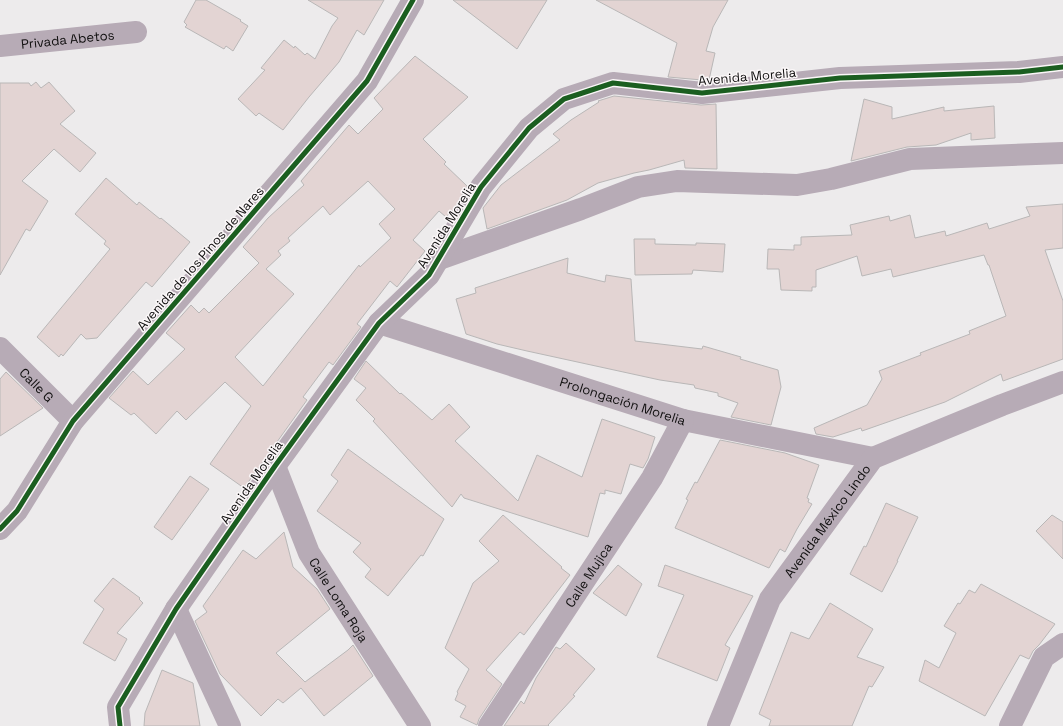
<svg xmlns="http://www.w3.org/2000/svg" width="1063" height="726" viewBox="0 0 1063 726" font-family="'Space Grotesk',sans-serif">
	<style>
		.building { fill: #e3d4d3; stroke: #b9b7b7; fill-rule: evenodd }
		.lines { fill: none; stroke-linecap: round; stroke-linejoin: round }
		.minor { stroke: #b7abb6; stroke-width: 22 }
		.cycleway-casing { stroke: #fbf7f8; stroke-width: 8 }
		.cycleway { stroke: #1b5e20; stroke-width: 5 }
		.labels { text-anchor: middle; stroke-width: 3; stroke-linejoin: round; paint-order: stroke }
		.street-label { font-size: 13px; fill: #0f0e0e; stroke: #fbf7f8 }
	</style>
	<rect width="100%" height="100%" fill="#edebec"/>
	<path class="building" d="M 196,0 L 206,0 L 241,20 L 240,21 L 248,26 L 233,51 L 226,46 L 224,49 L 185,27 L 187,25 L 184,22 Z
		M 308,0 L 384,0 L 364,35 L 357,30 L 339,62 L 309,97 L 283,130 L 259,113 L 256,116 L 238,99 L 265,70 L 261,68 L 284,40 L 294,48 L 295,46 L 305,55 L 307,53 L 315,59 L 332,26 L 338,18 Z
		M 453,0 L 547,0 L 517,49 Z
		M 596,0 L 728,0 L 713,27 L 706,51 L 715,53 L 709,80 L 702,80 L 668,77 L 677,43 Z
		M 415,56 L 468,97 L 423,139 L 446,162 L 444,164 L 467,186 L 454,209 L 446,217 L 439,211 L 413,240 L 425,251 L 397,287 L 390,281 L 357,324 L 361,327 L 333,365 L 329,362 L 303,397 L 307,400 L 244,488 L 210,464 L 251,406 L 225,382 L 186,420 L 177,411 L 156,434 L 134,413 L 131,415 L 109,398 L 133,371 L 148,385 L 185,349 L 166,333 L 191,305 L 199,313 L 204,308 L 209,313 L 259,263 L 243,247 L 268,218 L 304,185 L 301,181 L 349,125 L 358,134 L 383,109 L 374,98 ZM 368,181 L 395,209 L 379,224 L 391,238 L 360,267 L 359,265 L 263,386 L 235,357 L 294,294 L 266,269 L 281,255 L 278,251 L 290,241 L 288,238 L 323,206 L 330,215 Z
		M 36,82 L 41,88 L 49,82 L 75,111 L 60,124 L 96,153 L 80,172 L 54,149 L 22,181 L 48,201 L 30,231 L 26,229 L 0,275 L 0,83 L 29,83 L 31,86 Z
		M 614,96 L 701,105 L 716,104 L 717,169 L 685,168 L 684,160 L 649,170 L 634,173 L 598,183 L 567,200 L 487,229 L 483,208 L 501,185 L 560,140 L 553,134 L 571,120 L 599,102 L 598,101 Z
		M 864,99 L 892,107 L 892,119 L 944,107 L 944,111 L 994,106 L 995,138 L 971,140 L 971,133 L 936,145 L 907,147 L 851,161 Z
		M 106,178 L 137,205 L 139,202 L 160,219 L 161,218 L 190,242 L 152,287 L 146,282 L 97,338 L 86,339 L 81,334 L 63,356 L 61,354 L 59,357 L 37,337 L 110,249 L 104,244 L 106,241 L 75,214 Z
		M 1063,204 L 1063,248 L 1045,250 L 1063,301 L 1063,359 L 1003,381 L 1001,374 L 945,402 L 862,431 L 861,428 L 833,437 L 816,434 L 814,428 L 867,405 L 882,379 L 879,371 L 921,355 L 920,353 L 970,334 L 969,331 L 1006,316 L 989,265 L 988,265 L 984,255 L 893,277 L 891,269 L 862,276 L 857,256 L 816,270 L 816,287 L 812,287 L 812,291 L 781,290 L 779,269 L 767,269 L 768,249 L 794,250 L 794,245 L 801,245 L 801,237 L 852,235 L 850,225 L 889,216 L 890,221 L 910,215 L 915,238 L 945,231 L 946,236 L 987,223 L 989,229 L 1030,216 L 1026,207 Z
		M 634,239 L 655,239 L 655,244 L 696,245 L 696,243 L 725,244 L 723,272 L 693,270 L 692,274 L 635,275 Z
		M 568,258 L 567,273 L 605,282 L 606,275 L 631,279 L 635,341 L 702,349 L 703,346 L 741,357 L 740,359 L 778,370 L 781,387 L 771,425 L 731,417 L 738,403 L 718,396 L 718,393 L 695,388 L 694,385 L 660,380 L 527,351 L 497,344 L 466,334 L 456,299 L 476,293 L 475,288 Z
		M 366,361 L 400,394 L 401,393 L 432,420 L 449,404 L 470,427 L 455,441 L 518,501 L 537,455 L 582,477 L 602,419 L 655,437 L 648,459 L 643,468 L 630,464 L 621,494 L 605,490 L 605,494 L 600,493 L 588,537 L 464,498 L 461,494 L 452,507 L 373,421 L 375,419 L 356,400 L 366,388 L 354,379 Z
		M 6,372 L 43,408 L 0,436 L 0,379 Z
		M 720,440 L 785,453 L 819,465 L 807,498 L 809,499 L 808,502 L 812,504 L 797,529 L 785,552 L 780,549 L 769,568 L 675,528 L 688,500 L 686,499 L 695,482 L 697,483 Z
		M 348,449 L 444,519 L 423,556 L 421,555 L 388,596 L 365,577 L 371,569 L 353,552 L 361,543 L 317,511 L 338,481 L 331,475 Z
		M 190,476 L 209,489 L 172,540 L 154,527 Z
		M 886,503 L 918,517 L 897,561 L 898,561 L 882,592 L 850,574 L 864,546 L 866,547 Z
		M 503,515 L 562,567 L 561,568 L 570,575 L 524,635 L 520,632 L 486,670 L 502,684 L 479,719 L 477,725 L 460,717 L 466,706 L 455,700 L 458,693 L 457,692 L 469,669 L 445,648 L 473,583 L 499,561 L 479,541 Z
		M 1052,515 L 1063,522 L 1063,559 L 1036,531 Z
		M 284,532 L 293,567 L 317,589 L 330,609 L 276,653 L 305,682 L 348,650 L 353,645 L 373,676 L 324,716 L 301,688 L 283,703 L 278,699 L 261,716 L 220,674 L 195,621 L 207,612 L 203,606 L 243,550 L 256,559 Z
		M 618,565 L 642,584 L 626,616 L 593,593 Z
		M 665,565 L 753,596 L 725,645 L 730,648 L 717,681 L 657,657 L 684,595 L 658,586 Z
		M 113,578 L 140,598 L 139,599 L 143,603 L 117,633 L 127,639 L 115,661 L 83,643 L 104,609 L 94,601 Z
		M 981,584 L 1055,624 L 1039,645 L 1033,651 L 1029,659 L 1020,655 L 985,716 L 919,681 L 925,660 L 939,668 L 956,633 L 944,626 L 958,603 L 960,604 L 969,590 L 975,593 Z
		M 830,603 L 873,629 L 857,657 L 884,667 L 872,687 L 869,686 L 852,726 L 769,726 L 771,720 L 759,714 L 791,632 L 809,639 Z
		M 566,643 L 595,669 L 573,695 L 575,696 L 548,725 L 549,726 L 504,726 L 521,701 L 524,704 L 536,678 L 556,647 L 560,649 Z
		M 162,670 L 193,683 L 200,726 L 144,726 L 145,713 Z"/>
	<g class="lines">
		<g class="minor">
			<path id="s1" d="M 0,46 L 136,32"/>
			<path d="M 439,259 L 581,209 L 638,187 L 677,181 L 797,185 L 831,179 L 910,159 L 1063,153"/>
			<path id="s2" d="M 379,323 L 683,420 L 873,458"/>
			<path id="s3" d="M 0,348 L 73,421"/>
			<path id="s4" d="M 275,466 L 309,553 L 420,726"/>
			<path d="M 0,529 L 17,511 L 73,421 L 367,81 L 413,0"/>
			<path d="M 176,609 L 230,726"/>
			<path d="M 120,726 L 118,707 L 176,609 L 275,466 L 379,323 L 429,275 L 481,187 L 529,128 L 564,99 L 613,83 L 702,93 L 840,78 L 1019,72 L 1063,67"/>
			<path id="s5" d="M 489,726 L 652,478 L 683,420"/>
			<path id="s6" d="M 718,726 L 770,599 L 873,458 L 1002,405 L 1063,382"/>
			<path d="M 1010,726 L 1044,657 L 1063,644"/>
		</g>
		<defs>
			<path id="cycleway" d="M 0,529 L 17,511 L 73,421 L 367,81 L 413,0
				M 120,726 L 118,707 L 176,609 L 275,466 L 379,323 L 429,275 L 481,187 L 529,128 L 564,99 L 613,83 L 702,93 L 840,78 L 1019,72 L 1063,67"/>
		</defs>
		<use href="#cycleway" class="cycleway-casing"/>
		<use href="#cycleway" class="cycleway"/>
	</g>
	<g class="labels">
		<g class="street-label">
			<text dy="5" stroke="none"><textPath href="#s1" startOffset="68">Privada Abetos</textPath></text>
			<text transform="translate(747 76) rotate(-5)" y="5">Avenida Morelia</text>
			<text transform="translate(446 225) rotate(-58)" y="5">Avenida Morelia</text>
			<text transform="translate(200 258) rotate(-49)" y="5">Avenida de los Pinos de Nares</text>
			<text dy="5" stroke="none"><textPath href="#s3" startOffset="52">Calle G</textPath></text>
			<text dy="5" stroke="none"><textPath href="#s2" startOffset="256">Prolongación Morelia</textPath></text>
			<text transform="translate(251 482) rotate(-55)" y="5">Avenida Morelia</text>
			<text dy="5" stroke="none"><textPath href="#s6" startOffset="234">Avenida México Lindo</textPath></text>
			<text dy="5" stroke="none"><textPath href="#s5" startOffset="181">Calle Mujica</textPath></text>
			<text dy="5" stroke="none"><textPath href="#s4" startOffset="149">Calle Loma Roja</textPath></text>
		</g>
	</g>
</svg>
